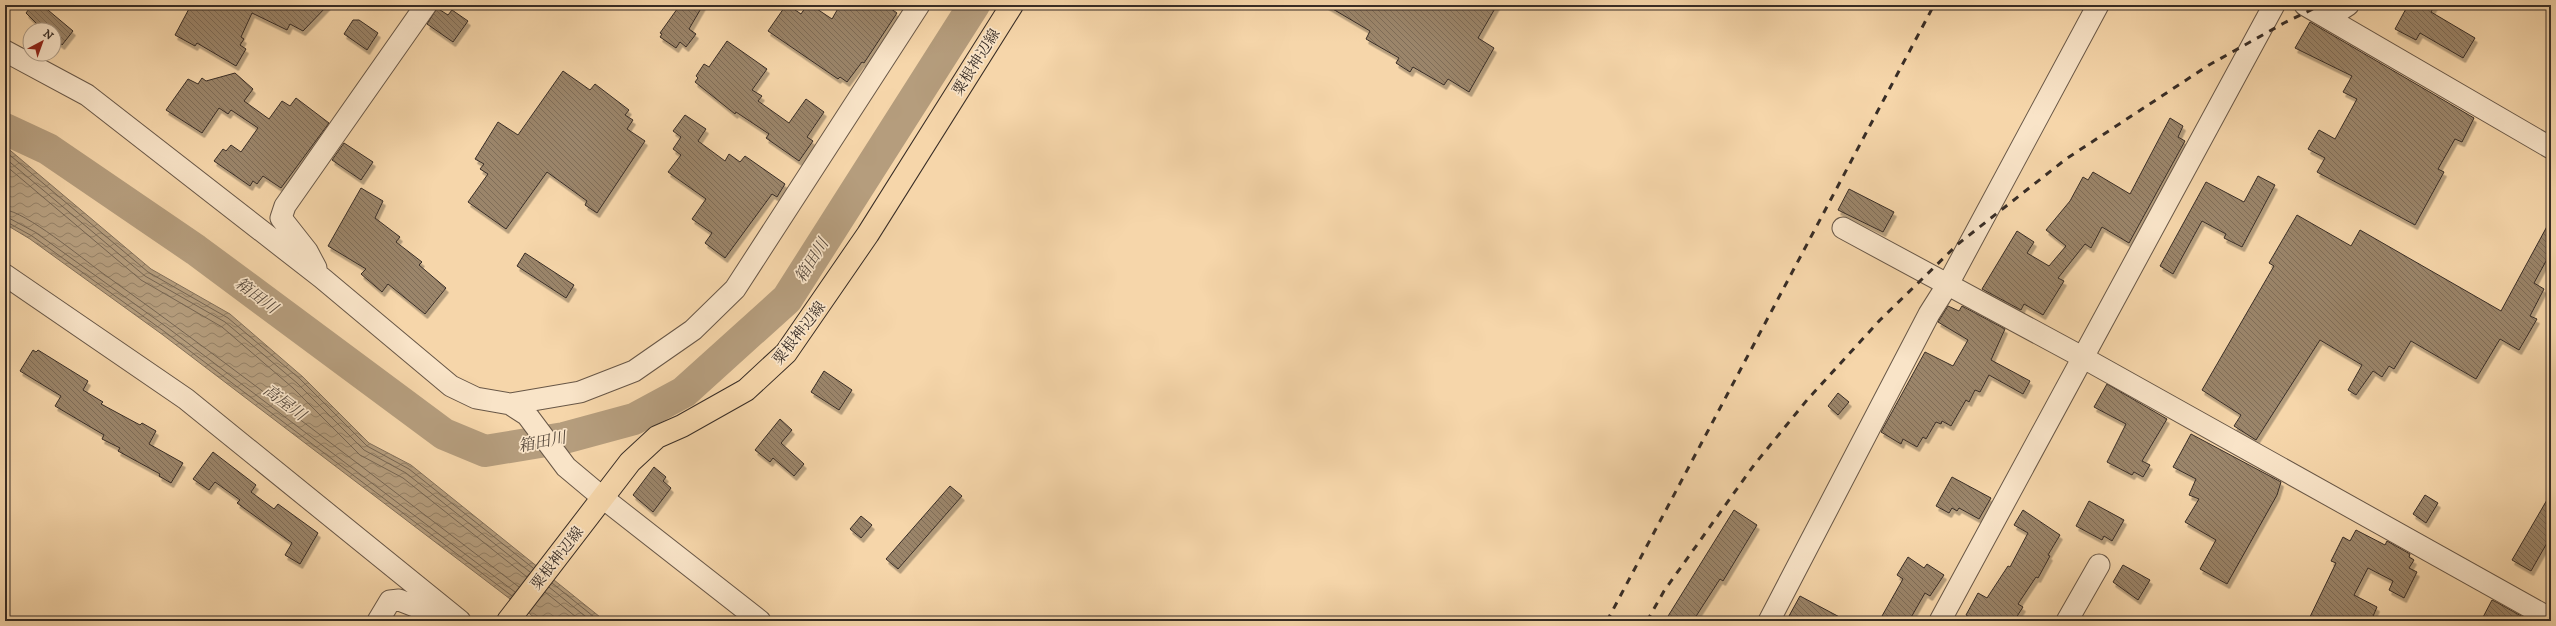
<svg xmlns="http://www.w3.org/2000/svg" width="2556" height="626" viewBox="0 0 2556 626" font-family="'IM FELL DW Pica','Noto Serif JP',serif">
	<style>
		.water { fill: url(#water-waves); stroke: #83705a }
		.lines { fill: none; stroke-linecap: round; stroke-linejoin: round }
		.shore { stroke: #766552; stroke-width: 1 }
		.river { stroke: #b59d7d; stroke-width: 32 }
		.building { fill: url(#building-back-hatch); stroke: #382d26; filter: url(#shadow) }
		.minor-casing { stroke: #685747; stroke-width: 23 }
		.major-casing { stroke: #382d26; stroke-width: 24 }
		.minor { stroke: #f9e4c8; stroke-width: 21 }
		.major { stroke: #f6d6aa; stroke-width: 22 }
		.rail { stroke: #382d26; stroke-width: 3; stroke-dasharray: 7 7; stroke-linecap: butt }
		.labels { text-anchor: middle; stroke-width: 3.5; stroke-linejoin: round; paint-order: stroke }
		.street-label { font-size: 15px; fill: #382d26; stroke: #f9e4c8 }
		.water-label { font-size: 16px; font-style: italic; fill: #57493c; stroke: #f9e4c8 }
	</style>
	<defs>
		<pattern id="water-waves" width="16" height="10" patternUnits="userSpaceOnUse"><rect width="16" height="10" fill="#b59d7d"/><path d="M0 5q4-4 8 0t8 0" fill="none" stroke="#948066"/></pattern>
		<pattern id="building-back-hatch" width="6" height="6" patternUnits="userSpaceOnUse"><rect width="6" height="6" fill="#9b856b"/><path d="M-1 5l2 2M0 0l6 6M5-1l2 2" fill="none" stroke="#7f6d58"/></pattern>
		<filter id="shadow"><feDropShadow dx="2.5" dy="4.5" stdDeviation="0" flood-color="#0004"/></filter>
	</defs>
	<rect width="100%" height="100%" fill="#f6d6aa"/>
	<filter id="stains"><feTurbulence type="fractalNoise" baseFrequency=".005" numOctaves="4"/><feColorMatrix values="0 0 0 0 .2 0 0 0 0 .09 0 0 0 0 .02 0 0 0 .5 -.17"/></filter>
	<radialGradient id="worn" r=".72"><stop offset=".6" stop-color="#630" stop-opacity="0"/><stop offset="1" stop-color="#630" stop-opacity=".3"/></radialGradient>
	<path class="water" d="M 5,146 L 151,269 L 230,314 L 303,377 L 369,443 L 411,465 L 605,621 L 539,621 L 163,335 L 30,239 L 5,224 Z"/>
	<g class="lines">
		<path class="shore" d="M 5,151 L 148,272 L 228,318 L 300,379 L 367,446 L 409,469 L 533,568
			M 5,158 L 145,276 L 225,322 L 297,383 L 364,450 L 406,473 L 530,572
			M 5,165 L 141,280 L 222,327 L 293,388 L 360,455 L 403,478 L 527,577
			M 5,210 C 25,211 83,259 101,272 C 243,374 380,481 519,587
			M 5,216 L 35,232 L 168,328 L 515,592
			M 5,221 L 32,236 L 165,332 L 512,596
			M 552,583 L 599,621
			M 549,587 L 591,621
			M 545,592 L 581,621"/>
		<path class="river" d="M 5,129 L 48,149 L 196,250 L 444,434 L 485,451 L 564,438 L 634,419 L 684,392 L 787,299 L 974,5"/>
	</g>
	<path class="building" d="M 32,5 L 42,5 L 73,31 L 62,45 L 54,39 L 54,30 L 43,30 L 26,13 Z
		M 191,5 L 328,5 L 303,31 L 290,24 L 287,30 L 252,13 L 241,37 L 244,39 L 240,45 L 246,49 L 236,66 L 197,43 L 195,46 L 175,35 Z
		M 680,5 L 703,5 L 689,29 L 696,34 L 686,47 L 680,42 L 676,48 L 660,37 L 662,34 L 660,33 Z
		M 788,5 L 801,14 L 807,5 L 811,5 L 832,19 L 840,5 L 886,5 L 897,13 L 864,63 L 862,62 L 847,82 L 840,77 L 838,79 L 768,31 L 784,8 L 786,9 Z
		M 1326,5 L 1497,5 L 1478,38 L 1494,48 L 1469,92 L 1448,79 L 1444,85 L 1413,67 L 1410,72 L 1396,63 L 1399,58 L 1366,39 L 1370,31 Z
		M 2408,5 L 2435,5 L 2431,12 L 2475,38 L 2463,58 L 2420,33 L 2416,40 L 2395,29 Z
		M 437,8 L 448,15 L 452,10 L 468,21 L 453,42 L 427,24 Z
		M 353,20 L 359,20 L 378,33 L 367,50 L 344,34 Z
		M 2310,22 L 2474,118 L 2462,142 L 2455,139 L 2438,169 L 2444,172 L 2415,225 L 2317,172 L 2325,158 L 2308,149 L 2319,130 L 2335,139 L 2357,99 L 2343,92 L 2352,76 L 2295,48 Z
		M 727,41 L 767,69 L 752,90 L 762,96 L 758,101 L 789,123 L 806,99 L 824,112 L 807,137 L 813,141 L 799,161 L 766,138 L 769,134 L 736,112 L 735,114 L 695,82 L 698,78 L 696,76 L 704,64 L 709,67 Z
		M 563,71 L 590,90 L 595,84 L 629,110 L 625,115 L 633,120 L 627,129 L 645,141 L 597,213 L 585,205 L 587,201 L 547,172 L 506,229 L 468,202 L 488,174 L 480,169 L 484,164 L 475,159 L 498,122 L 518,135 Z
		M 235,73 L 253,89 L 244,101 L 269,119 L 282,101 L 290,106 L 296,98 L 329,123 L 281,188 L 263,176 L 257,184 L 253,181 L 250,186 L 214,161 L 223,149 L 226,151 L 231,145 L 241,152 L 258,128 L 231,110 L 228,114 L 219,108 L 202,133 L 166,110 L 188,79 L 198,84 L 202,78 L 206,81 Z
		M 685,115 L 706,129 L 698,141 L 725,161 L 729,154 L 740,162 L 745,156 L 785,184 L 777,197 L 772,194 L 725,258 L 705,243 L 712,233 L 692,219 L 706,199 L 668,172 L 681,155 L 673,149 L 681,137 L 673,131 Z
		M 2170,118 L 2183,126 L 2178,137 L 2185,141 L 2129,243 L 2102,227 L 2091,248 L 2085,244 L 2058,278 L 2064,281 L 2043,315 L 2024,304 L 2021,310 L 1982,289 L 2017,231 L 2034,242 L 2027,253 L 2049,266 L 2066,246 L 2046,230 L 2070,201 L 2083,177 L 2088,180 L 2093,172 L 2130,194 Z
		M 344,143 L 373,162 L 361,180 L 332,160 Z
		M 2258,176 L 2275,185 L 2242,247 L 2224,238 L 2226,234 L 2202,221 L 2173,274 L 2160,266 L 2206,182 L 2244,202 Z
		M 361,188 L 383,201 L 375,218 L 400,237 L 396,242 L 422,262 L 419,265 L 446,288 L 425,314 L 388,284 L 382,292 L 361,274 L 366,269 L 328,246 Z
		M 1849,189 L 1894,212 L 1883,232 L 1838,210 Z
		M 2297,215 L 2351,246 L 2360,230 L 2501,311 L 2551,219 L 2551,252 L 2534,283 L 2544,289 L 2530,316 L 2537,319 L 2519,350 L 2500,339 L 2476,379 L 2411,341 L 2394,369 L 2389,366 L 2382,377 L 2373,371 L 2356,395 L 2348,390 L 2362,365 L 2320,340 L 2256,440 L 2234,426 L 2241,415 L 2202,390 L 2274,266 L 2269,263 Z
		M 525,253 L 574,285 L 566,298 L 517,266 Z
		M 1948,306 L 1959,311 L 1962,306 L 2005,329 L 1991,360 L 2030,381 L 2023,394 L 1989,375 L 1980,392 L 1975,390 L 1969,402 L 1966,400 L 1951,426 L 1942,421 L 1941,424 L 1936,422 L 1926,439 L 1923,437 L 1917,447 L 1903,439 L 1901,444 L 1881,432 L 1925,352 L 1953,366 L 1968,340 L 1938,322 Z
		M 33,350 L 36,352 L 38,350 L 88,381 L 83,390 L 103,402 L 101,404 L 140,425 L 142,423 L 156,431 L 149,444 L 183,463 L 171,483 L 159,476 L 160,474 L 118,451 L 120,448 L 102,439 L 104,435 L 55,406 L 61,396 L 20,371 Z
		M 824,371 L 852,390 L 839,410 L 811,392 Z
		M 2107,384 L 2167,419 L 2142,461 L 2150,465 L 2143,477 L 2134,472 L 2132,475 L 2107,462 L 2126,424 L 2094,407 Z
		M 1838,393 L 1849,402 L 1838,415 L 1828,406 Z
		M 780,419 L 792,430 L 781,443 L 804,464 L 794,476 L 773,458 L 770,462 L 755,450 Z
		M 2191,434 L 2281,482 L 2277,495 L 2227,584 L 2200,569 L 2216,540 L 2185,522 L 2199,499 L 2189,495 L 2196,479 L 2173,467 Z
		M 213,452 L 256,485 L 251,492 L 274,509 L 278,504 L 318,533 L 300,564 L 285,555 L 292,543 L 237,503 L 240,500 L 215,482 L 209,490 L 193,479 Z
		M 654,467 L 666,477 L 663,481 L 671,488 L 653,512 L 633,495 Z
		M 1952,477 L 1991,498 L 1979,519 L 1959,508 L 1957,511 L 1952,508 L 1949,513 L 1936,506 Z
		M 950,486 L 962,496 L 898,569 L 886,559 Z
		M 2551,493 L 2551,536 L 2531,571 L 2512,560 Z
		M 2425,495 L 2438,503 L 2426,523 L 2413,514 Z
		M 2089,501 L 2124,520 L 2112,541 L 2104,536 L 2102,540 L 2076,526 Z
		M 1734,510 L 1757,525 L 1723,581 L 1720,579 L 1693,621 L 1665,621 Z
		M 2023,510 L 2060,535 L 2048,555 L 2050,556 L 2038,578 L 2036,577 L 2018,604 L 2023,607 L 2014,621 L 1977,621 L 1966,615 L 1978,593 L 1987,598 L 2008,566 L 2010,567 L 2028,533 L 2014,525 Z
		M 861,516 L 872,525 L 861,538 L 850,529 Z
		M 2356,530 L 2385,545 L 2387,541 L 2410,554 L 2409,557 L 2414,560 L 2409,568 L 2417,572 L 2404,598 L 2389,590 L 2393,581 L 2368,568 L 2354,595 L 2377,607 L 2371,621 L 2349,621 L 2339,616 L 2337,621 L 2308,621 L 2336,563 L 2331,561 L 2343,537 L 2350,541 Z
		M 1908,557 L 1924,568 L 1927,564 L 1944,575 L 1930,596 L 1925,593 L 1909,621 L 1890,621 L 1882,616 L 1903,579 L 1897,575 Z
		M 2123,565 L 2150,580 L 2138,600 L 2113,582 Z
		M 1800,596 L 1847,621 L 1797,621 L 1789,616 Z
		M 2492,600 L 2498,603 L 2530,621 L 2481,621 Z"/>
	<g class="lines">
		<defs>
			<path id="minor" d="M 2305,5 L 2551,148
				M 2328,18 L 2348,5
				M 5,51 L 87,95 L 322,278 L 451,386 L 476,398 L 510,404 L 527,415 L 566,467 L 603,498 L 760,621
				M 1843,228 L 2082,357 L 2551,619
				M 316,268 L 307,251 L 281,218 L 285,206 L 426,5
				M 5,275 L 186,399 L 460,621
				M 510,404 L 580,392 L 634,371 L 693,330 L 735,289 L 919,5
				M 378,621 L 390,601 L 399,600 L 448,619
				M 1769,621 L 1929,314 L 1948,284 L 2098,5
				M 1940,621 L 2274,5
				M 2067,621 L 2099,565"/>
			<path id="major" d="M 508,621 L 630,462 L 657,437 L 682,426 L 746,390 L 786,353 L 868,234 L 1012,5"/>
		</defs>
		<use href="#minor" class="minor-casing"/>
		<use href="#major" class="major-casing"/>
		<use href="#minor" class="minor"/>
		<use href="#major" class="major"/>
		<path class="rail" d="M 1607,621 L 1934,5
			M 1647,621 L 1664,591 L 1754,465 L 1807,400 L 1880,320 L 1958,244 L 2066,159 L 2209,65 L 2284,23 L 2321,5"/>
	</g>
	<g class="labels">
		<g class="street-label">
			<text transform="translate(976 62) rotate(-58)" y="5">粟根神辺線</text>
			<text transform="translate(799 333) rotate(-52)" y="5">粟根神辺線</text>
			<text transform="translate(557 558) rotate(-52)" y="5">粟根神辺線</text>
		</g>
		<g class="water-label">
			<text transform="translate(811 260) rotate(-58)" y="6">箱田川</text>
			<text transform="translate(257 295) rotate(37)" y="6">箱田川</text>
			<text transform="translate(285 402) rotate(37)" y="6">高屋川</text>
			<text transform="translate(542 441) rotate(-11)" y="6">箱田川</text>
		</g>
	</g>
	<rect width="2556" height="626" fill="none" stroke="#f6d6aa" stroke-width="20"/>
	<rect x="6" y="6" width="2544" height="614" fill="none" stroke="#382d26" stroke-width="2"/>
	<rect x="10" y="10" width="2536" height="606" fill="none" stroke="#382d26"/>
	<g transform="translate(42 42) rotate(41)"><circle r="19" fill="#f9e4c8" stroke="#ac9b87"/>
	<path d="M0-3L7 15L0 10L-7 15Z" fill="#8f2418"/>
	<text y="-6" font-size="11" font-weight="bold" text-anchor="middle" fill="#382d26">N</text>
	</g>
	<rect width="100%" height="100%" filter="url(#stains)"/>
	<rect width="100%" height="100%" fill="url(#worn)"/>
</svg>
